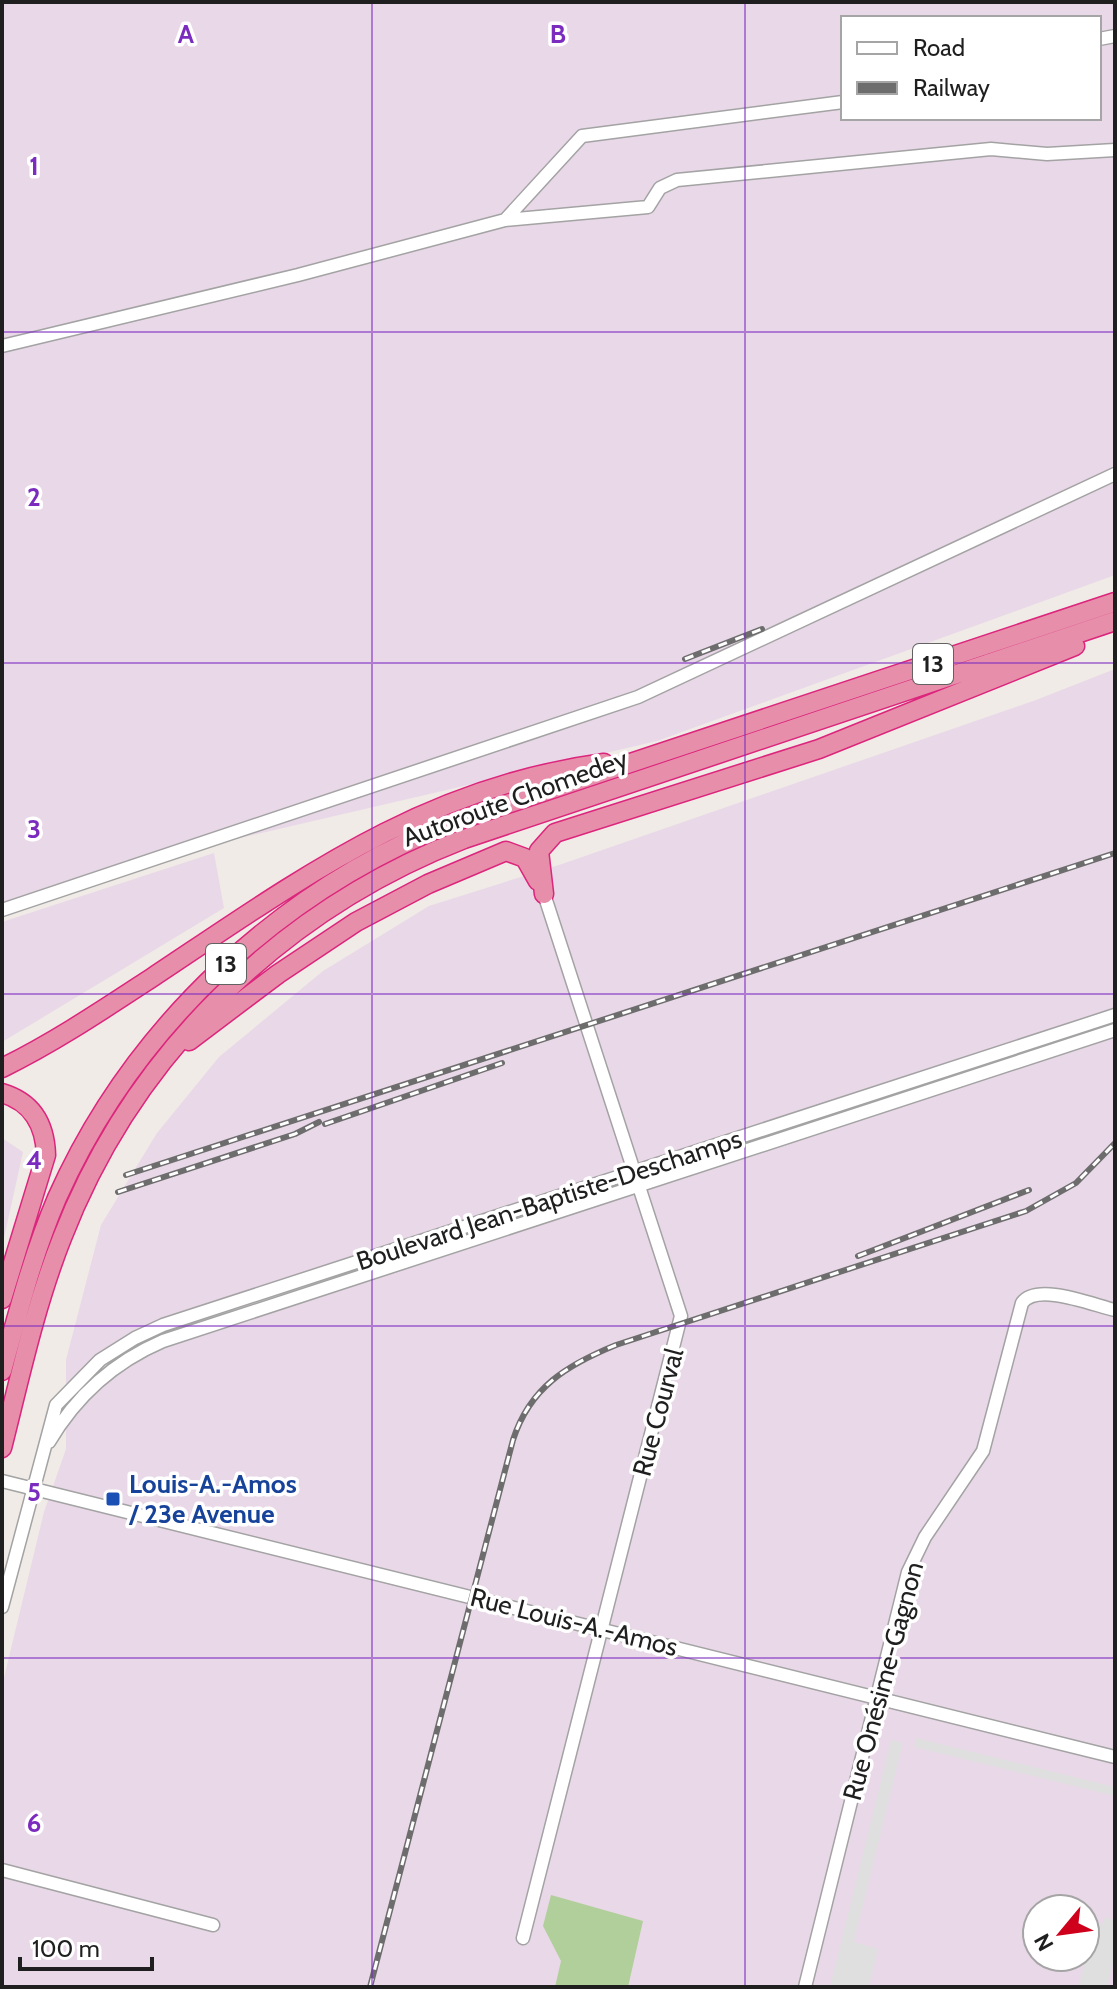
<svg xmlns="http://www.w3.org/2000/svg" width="1117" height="1989" viewBox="0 0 1117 1989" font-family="Cabin,sans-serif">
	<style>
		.industrial { fill: #e9d8e8; fill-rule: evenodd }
		.forest { fill: #b1cf9a }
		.parking { fill: #dfdfdf }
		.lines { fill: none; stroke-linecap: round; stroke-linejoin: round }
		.minor-casing { stroke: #a3a3a3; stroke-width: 15 }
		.highway-casing { stroke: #dc257c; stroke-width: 21 }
		.minor { stroke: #fff; stroke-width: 12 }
		.highway { stroke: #e78eaa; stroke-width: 18 }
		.rail-casing { stroke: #6d6d6d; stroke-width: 6 }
		.rail { stroke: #fff; stroke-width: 3; stroke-dasharray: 9; stroke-linecap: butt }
		.grid { fill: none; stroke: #7b2cbf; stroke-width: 2; stroke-opacity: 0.55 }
		.transit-dot { fill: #1a4fb4; stroke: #fff; stroke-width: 3 }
		.labels { text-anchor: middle; stroke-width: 7; stroke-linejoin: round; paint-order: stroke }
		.shield { fill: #fff; stroke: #626262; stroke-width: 2 }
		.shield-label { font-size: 24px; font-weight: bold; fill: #1f1f1f }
		.street-label { font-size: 26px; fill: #1f1f1f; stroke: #fff }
		.transit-label { font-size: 26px; font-weight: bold; fill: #164399; stroke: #fff; text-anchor: start }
		.grid-label { font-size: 26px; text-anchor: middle; font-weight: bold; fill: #7b2cbf; stroke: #fff; stroke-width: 7; stroke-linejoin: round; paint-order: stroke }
	</style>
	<rect width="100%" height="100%" fill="#f0ebe6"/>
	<path class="industrial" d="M 2,2 L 1115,2 L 1115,575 L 657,741 L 90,873 L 2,903 ZM 843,18 L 1099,18 L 1099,118 L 843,118 Z
		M 1115,669 L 1115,1987 L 2,1987 L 2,1686 L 44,1512 L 66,1449 L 66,1360 L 101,1225 L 157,1133 L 219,1057 L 323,971 L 429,906 L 562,864 L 1036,700 ZM 1037,1909 L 1085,1909 L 1085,1957 L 1037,1957 Z
		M 214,853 L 224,908 L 2,1042 L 2,922 Z
		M 2,1138 L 23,1152 L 2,1247 Z"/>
	<path class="forest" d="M 551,1895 L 643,1921 L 628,1987 L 555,1987 L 561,1961 L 543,1926 Z"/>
	<path class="parking" d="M 916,1738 L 1115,1787 L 1115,1796 L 914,1747 Z
		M 891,1740 L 903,1743 L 854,1942 L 878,1949 L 869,1987 L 830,1987 Z
		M 1105,1917 L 1115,1920 L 1115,1956 L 1107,1987 L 1078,1987 L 1095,1922 L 1103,1924 Z"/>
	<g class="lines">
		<defs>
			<path id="minor" d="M 1099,39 L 1115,36
				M 505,220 L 582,136 L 843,102
				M 2,346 L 298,275 L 505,220 L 648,207 L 660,188 L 677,180 L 991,149 L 1047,154 L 1115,150
				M 2,910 L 638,697 L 1115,474
				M 49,1442 C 76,1396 114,1362 163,1341 L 1115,1030
				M 2,1481 L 1115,1757
				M 2,1607 L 56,1405 L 100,1360 L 135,1338 L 163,1325 L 1115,1015
				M 2,1870 L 213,1925
				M 523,1938 L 681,1316 L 544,894
				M 805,1987 L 908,1572 L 925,1537 L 983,1451 L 1022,1303 C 1037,1282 1093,1305 1115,1310"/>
			<path id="highway" d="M 544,894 L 539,851 L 555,833 L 819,749 L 1075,646
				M 189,1041 L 278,974 L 356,922 L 428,884 L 506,851 L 525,858 L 538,881
				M 2,1068 C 55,1042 104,1009 153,977 C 299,880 424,787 604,763
				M 2,1093 C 32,1102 45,1124 46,1155 L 2,1299
				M 2,1371 C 18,1312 33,1254 57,1198 C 134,1025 283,887 459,820 L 1115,602
				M 2,1448 C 20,1377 35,1306 62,1238 C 133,1054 281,910 464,839 L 1115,621"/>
		</defs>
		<use href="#minor" class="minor-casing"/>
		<use href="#highway" class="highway-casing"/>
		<use href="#minor" class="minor"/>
		<use href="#highway" class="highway"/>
		<defs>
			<path id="rail" d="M 685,659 L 762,629
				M 325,1124 L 502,1063
				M 126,1175 L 1115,853
				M 118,1192 L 295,1134 L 319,1122
				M 858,1256 L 1029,1190
				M 370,1987 L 513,1440 C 530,1387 567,1365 616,1345 L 1026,1211 L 1076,1183 L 1115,1143"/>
		</defs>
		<use href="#rail" class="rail-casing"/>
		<use href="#rail" class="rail"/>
	</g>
	<path class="grid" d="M 372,2 L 372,1987M 745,2 L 745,1987M 2,332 L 1115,332M 2,663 L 1115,663M 2,994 L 1115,994M 2,1326 L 1115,1326M 2,1658 L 1115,1658"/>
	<rect class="transit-dot" x="105" y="1491" width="16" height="16" rx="4"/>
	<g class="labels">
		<g class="shield">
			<rect x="913" y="644" width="40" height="40" rx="6"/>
			<rect x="206" y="944" width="40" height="40" rx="6"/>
		</g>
		<g class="shield-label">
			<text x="933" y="672">13</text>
			<text x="226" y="972">13</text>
		</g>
		<g class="street-label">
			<text transform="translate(515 798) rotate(-20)" y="9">Autoroute Chomedey</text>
			<text transform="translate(549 1200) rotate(-18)" y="9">Boulevard Jean-Baptiste-Deschamps</text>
			<text transform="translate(658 1412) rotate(-75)" y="9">Rue Courval</text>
			<text transform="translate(574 1622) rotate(14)" y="9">Rue Louis-A.-Amos</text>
			<text transform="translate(883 1681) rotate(-75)" y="9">Rue Onésime-Gagnon</text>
		</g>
		<g class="transit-label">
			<text x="129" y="1493">Louis-A.-Amos<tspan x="129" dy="30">/ 23e Avenue</tspan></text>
		</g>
	</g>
	<g class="grid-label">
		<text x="186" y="43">A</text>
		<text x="558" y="43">B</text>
		<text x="34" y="175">1</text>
		<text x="34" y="506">2</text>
		<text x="34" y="838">3</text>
		<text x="34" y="1169">4</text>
		<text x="34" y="1501">5</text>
		<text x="34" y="1832">6</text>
	</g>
	<rect width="1117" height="1989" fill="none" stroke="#1f1f1f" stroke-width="8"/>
	<rect x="841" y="16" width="260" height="104" fill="#ffffff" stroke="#a5a5a5" stroke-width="2"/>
	<rect x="857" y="42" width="40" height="12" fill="#ffffff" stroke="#a5a5a5" stroke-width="2"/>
	<text x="913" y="56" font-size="24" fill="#1f1f1f">Road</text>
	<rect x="857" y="82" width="40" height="12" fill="#6d6d6d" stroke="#a5a5a5" stroke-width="2"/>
	<text x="913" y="96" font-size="24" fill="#1f1f1f">Railway</text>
	<g transform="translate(1061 1933) rotate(241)"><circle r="38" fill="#ffffff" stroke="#a5a5a5" stroke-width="2"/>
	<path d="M0-6L14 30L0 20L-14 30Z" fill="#cf001c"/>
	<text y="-12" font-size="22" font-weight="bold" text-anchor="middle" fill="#1f1f1f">N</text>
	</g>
	<path d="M20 1957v12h132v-12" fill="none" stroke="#1f1f1f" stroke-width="4"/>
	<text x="32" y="1957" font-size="24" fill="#1f1f1f" stroke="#ffffff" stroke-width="6" paint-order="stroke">100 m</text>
</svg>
